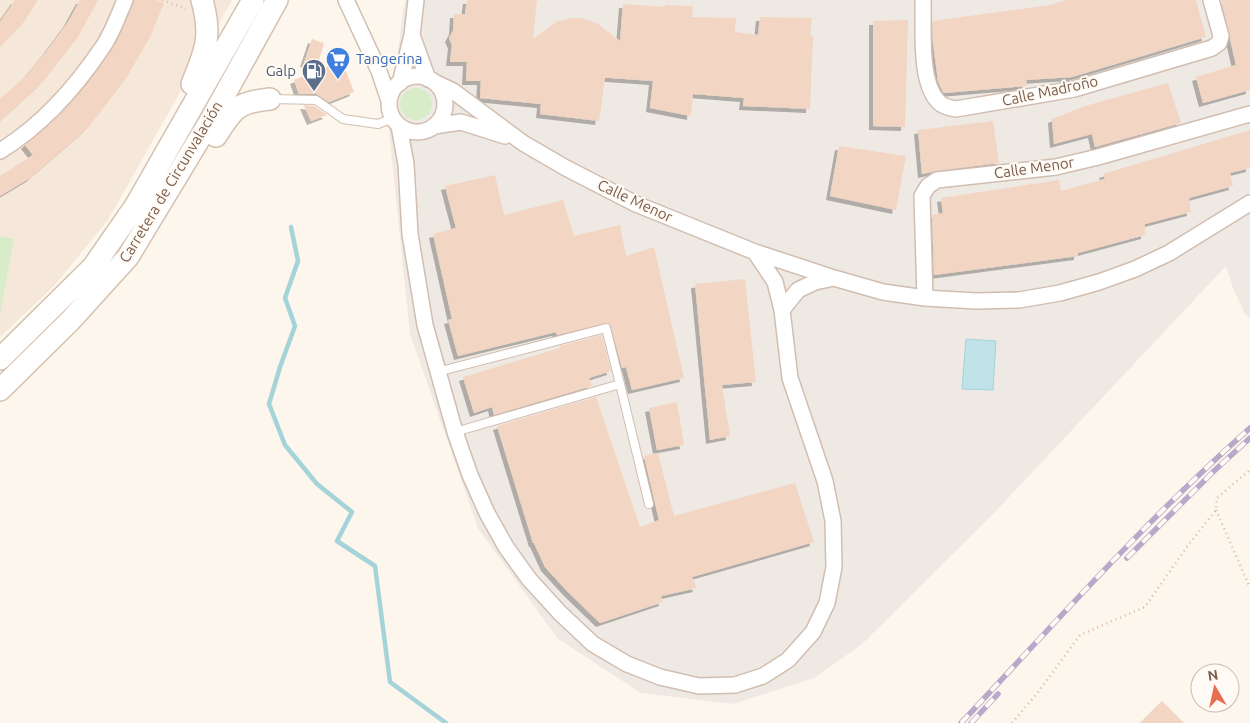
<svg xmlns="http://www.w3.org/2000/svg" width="1250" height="723" viewBox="0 0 1250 723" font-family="Ubuntu,sans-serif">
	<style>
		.residential { fill: #f5e8da }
		.industrial { fill: #efe9e4 }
		.green { fill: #d8ecc9 }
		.water { fill: #bfe3e8; stroke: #a5d3da }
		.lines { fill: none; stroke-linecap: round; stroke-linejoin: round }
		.stream { stroke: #a5d3da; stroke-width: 4.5 }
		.building { fill: #f3d5c3; filter: url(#shadow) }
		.lane-casing { stroke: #d1beb0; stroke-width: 10 }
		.street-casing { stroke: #d1beb0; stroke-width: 18 }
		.secondary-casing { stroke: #d6c0b0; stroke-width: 24 }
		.path { stroke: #d9b8a5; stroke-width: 2.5; stroke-dasharray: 1 4; stroke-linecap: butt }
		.lane { stroke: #fff; stroke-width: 8 }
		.street { stroke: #fff; stroke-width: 15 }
		.secondary { stroke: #fff; stroke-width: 21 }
		.rail-casing { stroke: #b9a8c9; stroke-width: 5.5 }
		.rail { stroke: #fffaf3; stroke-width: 4; stroke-dasharray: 11; stroke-linecap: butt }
		.labels { text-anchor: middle; stroke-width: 4; stroke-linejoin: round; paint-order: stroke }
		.shop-label { font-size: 15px; fill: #366cbe; stroke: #fffaf3; text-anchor: start }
		.service-label { font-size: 15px; fill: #4e5e75; stroke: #fffaf3; text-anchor: end }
		.street-label { font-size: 15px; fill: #7a5c4d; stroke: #fffaf3 }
	</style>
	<defs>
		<filter id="shadow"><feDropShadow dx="-4" dy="4" stdDeviation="0" flood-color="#0004"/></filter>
	</defs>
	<rect width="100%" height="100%" fill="#fdf6ec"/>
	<path class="residential" d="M 0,0 L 232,0 L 108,220 L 54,286 L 0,337 Z"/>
	<path class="industrial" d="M 406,0 L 1250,0 L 1250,318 L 1245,314 L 1233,288 L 1226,266 L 994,513 L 861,645 L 814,678 L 733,704 L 641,693 L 557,638 L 478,528 L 410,334 L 389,131 L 403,9 Z"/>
	<path class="green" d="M400 104a16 16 0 1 1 32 0a16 16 0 1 1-32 0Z
		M 0,236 L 14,239 L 0,315 Z"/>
	<path class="water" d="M 966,339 L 996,341 L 993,390 L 962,389 Z"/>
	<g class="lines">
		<path class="stream" d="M 291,227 L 298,261 L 285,298 L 295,326 L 280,367 L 269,404 L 285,445 L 317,484 L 352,512 L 337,541 L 375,566 L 390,682 L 446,723"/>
	</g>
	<path class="building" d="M 15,0 L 38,0 L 24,22 L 0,47 L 0,22 Z
		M 80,0 L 98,0 L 78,37 L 43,82 L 0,121 L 0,99 L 26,76 L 46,52 L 68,22 Z
		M 134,0 L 156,0 L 164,3 L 150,37 L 127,77 L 88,128 L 30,178 L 0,196 L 0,176 L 33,155 L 25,145 L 63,112 L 88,83 L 117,41 Z
		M 467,0 L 537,0 L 533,39 L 556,22 L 571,18 L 582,18 L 598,24 L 620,41 L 623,4 L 665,7 L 665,5 L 693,6 L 692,17 L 736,18 L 735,32 L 758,35 L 760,17 L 812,18 L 810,35 L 813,36 L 810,109 L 743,106 L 744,98 L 693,94 L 691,116 L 650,108 L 653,81 L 611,78 L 605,78 L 599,121 L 540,114 L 541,104 L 480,98 L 481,81 L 466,81 L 467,62 L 450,62 L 452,45 L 449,38 L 453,31 L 454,14 L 465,14 Z
		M 1065,0 L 1196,0 L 1206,37 L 1072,77 L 1026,80 L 1027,86 L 944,93 L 942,90 L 938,81 L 933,43 L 932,21 L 1051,5 Z
		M 1221,0 L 1250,0 L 1250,90 L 1203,103 L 1196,77 L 1236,65 Z
		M 908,20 L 905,127 L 873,126 L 873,21 Z
		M 312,39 L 324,43 L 317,67 L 304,63 Z
		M 342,61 L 354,92 L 329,102 L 317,94 L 299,94 L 294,80 Z
		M 1168,83 L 1181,123 L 1095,147 L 1092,134 L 1054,144 L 1052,119 L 1085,106 Z
		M 304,105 L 314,106 L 327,115 L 311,121 Z
		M 993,121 L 999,163 L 936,171 L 922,174 L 918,130 Z
		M 1250,130 L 1250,168 L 1230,173 L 1233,186 L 1189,198 L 1191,212 L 1145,224 L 1145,235 L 1078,253 L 1078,256 L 934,275 L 932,215 L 943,213 L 941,198 L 1059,180 L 1061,191 L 1105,179 L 1103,174 Z
		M 839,146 L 906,156 L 896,210 L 830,196 Z
		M 495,175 L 504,215 L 563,200 L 574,236 L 620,225 L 626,256 L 654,247 L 684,378 L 632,390 L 626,367 L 622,368 L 611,327 L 607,323 L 557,335 L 556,332 L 458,356 L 448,320 L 452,319 L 433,234 L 456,228 L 445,186 Z
		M 745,279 L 756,382 L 722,385 L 730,436 L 710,440 L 695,284 Z
		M 602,335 L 611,371 L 589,378 L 592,386 L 494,415 L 492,407 L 474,413 L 463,377 L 560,348 L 560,346 Z
		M 596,397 L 640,527 L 659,520 L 644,456 L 658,453 L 674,516 L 795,483 L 814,542 L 692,577 L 697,588 L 661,596 L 663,602 L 600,623 L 567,591 L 545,567 L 534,543 L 533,543 L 497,426 Z
		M 677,402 L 684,445 L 657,450 L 649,408 Z
		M 1162,701 L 1184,723 L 1140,723 Z"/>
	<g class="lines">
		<defs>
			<path id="lane" d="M 272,99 L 316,100 L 343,119 L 378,124 L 393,118
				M 437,372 L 606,328 L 620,384 L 455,432
				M 620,384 L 649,504"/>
			<path id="street" d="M 346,0 L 379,71 L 389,101
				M 923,0 C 924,28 918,86 941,104 C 945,107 951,108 956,109 L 1074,89 L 1212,48 L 1219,43 L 1221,36 L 1211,0
				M 412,35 L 428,79
				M389 104a28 28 0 1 1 56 0a28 28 0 1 1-56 0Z
				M 434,82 L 453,91 L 523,143 L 566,168 L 636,204 L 755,252 L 834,278 L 883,292 L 925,298 L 976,301 L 1019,300 L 1060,293 L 1099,282 L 1135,269 L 1169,253 L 1250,203
				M 400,83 L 412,35 L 416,0
				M 399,126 L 406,164 L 410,234 L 425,325 L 455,432 L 470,475 L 487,513 L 506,547 L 529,579 L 560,613 L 593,644 L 627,664 L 660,677 L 699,686 L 735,685 L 763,676 L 788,660 L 813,632 L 827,603 L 834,567 L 833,521 L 825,481 L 790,378 L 782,310 L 798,290 L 815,282 L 834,278
				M 434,126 L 461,122 L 505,136
				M 0,151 C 41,126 75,88 102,48 C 112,34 118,16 125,0
				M 755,252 L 775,282 L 782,310
				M 925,298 L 922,196 L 928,186 L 937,180 L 1056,167 L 1098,157 L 1250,114"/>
			<path id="secondary" d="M 192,84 C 206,50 212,36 202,0
				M 216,136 C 233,109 237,102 270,99
				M 0,359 L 93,267 L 136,205 L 253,0
				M 0,390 L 70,321 L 128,257 L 209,123 L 277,0"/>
		</defs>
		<use href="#lane" class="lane-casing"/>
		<use href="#street" class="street-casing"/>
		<use href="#secondary" class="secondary-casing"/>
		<path class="path" d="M 162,0 L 186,9
			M 1216,510 L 1250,588
			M 1012,723 L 1039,691 L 1080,635 L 1145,607 L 1186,548 L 1216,510 L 1217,498 L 1250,470"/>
		<use href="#lane" class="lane"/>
		<use href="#street" class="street"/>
		<use href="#secondary" class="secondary"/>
		<defs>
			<path id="rail" d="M 1127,558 L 1214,471 L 1250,438
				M 961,723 C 1055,623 1147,519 1250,428
				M 971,723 L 998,694"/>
		</defs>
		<use href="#rail" class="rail-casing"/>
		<use href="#rail" class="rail"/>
	</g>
	<defs>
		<symbol id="supermarket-pin" viewBox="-11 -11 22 30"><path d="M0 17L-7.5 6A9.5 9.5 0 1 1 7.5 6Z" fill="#3f7fe0" stroke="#fffaf3"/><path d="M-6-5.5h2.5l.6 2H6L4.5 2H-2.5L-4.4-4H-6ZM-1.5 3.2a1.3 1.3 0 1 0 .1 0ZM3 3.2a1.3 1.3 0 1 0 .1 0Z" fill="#fff"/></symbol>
		<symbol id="fuel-pin" viewBox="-11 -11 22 30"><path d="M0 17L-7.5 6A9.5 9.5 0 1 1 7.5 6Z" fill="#5c6f8a" stroke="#fffaf3"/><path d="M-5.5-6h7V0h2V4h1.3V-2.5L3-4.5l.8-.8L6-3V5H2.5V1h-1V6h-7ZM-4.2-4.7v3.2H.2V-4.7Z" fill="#fff"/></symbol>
	</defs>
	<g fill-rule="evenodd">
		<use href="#supermarket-pin" x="324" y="45" width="28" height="38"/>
		<use href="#fuel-pin" x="300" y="57" width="28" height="38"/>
	</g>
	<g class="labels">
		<g class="shop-label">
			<text x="356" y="64">Tangerina</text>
		</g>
		<g class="service-label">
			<text x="296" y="76">Galp</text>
		</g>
		<g class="street-label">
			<text transform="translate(1050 91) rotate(-12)" y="5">Calle Madroño</text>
			<text transform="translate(1034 168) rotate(-8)" y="5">Calle Menor</text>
			<text transform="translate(171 182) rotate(-59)" y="5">Carretera de Circunvalación</text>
			<text transform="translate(635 201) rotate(25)" y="5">Calle Menor</text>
		</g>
	</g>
	<g transform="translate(1215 688) rotate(351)"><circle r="24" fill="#fffaf3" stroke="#cabbb1"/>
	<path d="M0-4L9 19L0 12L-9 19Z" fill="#e76f51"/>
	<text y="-8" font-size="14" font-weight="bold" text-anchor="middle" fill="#7a5c4d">N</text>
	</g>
</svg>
